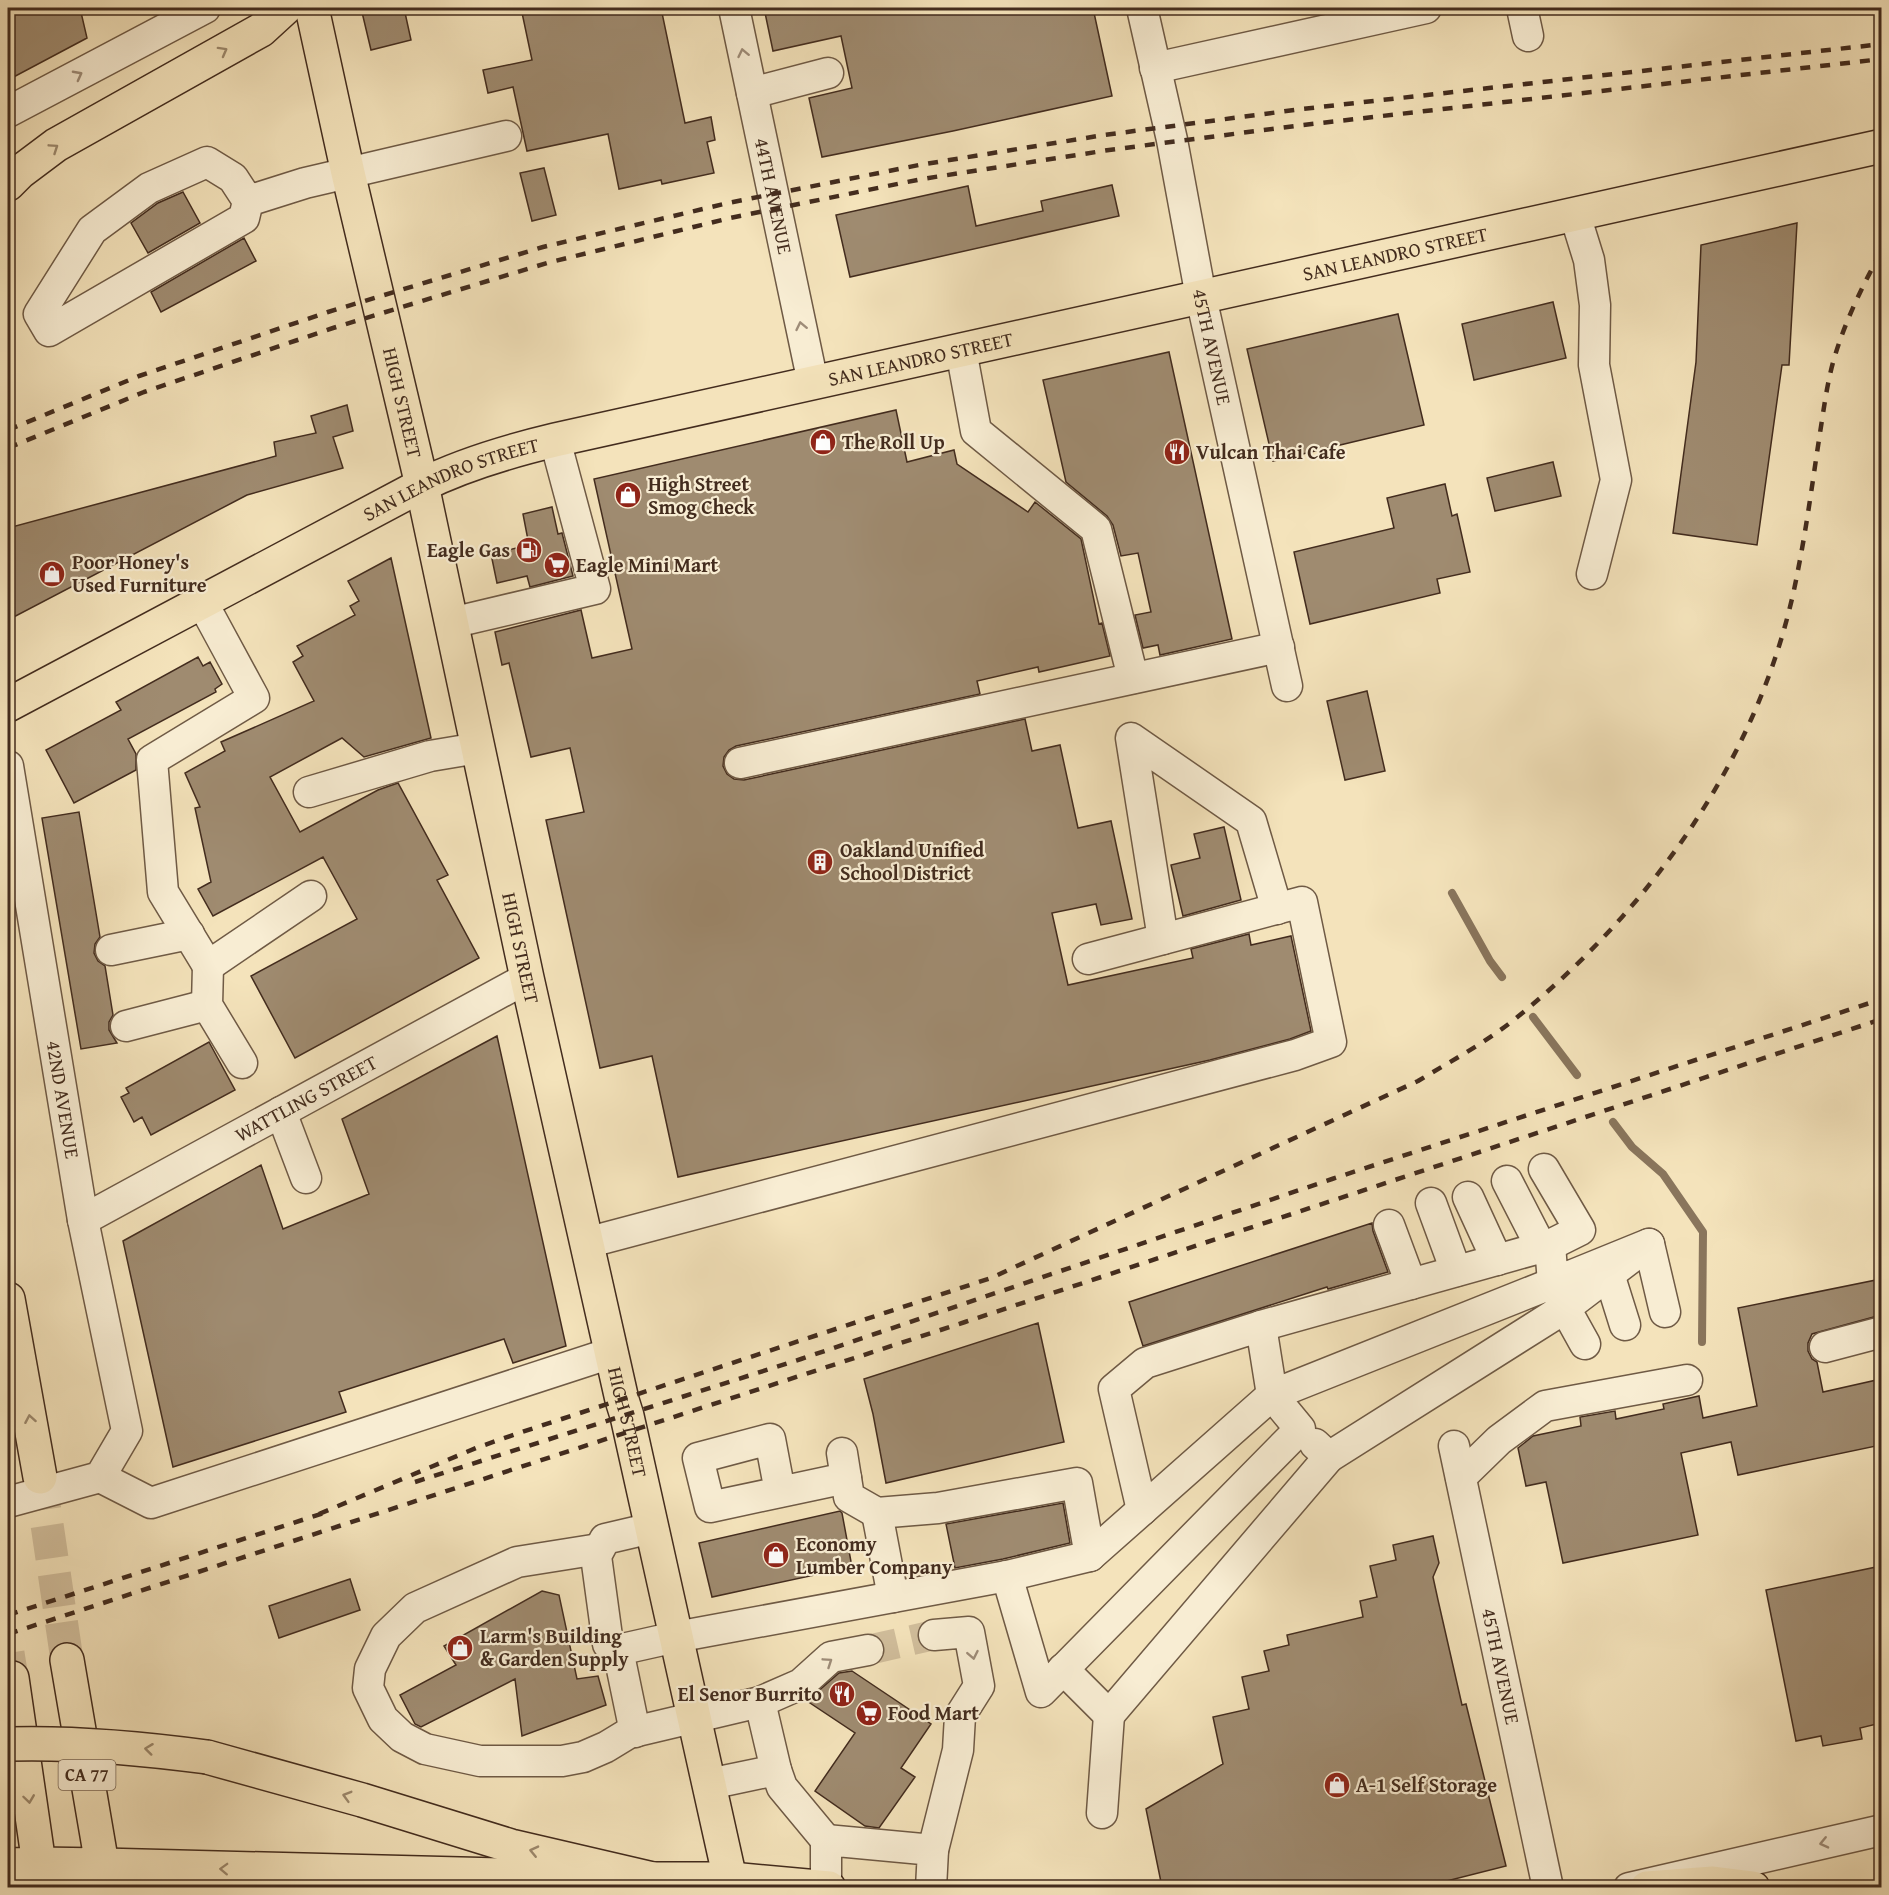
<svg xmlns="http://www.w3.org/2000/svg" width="1889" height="1895" viewBox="0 0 1889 1895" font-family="'Gentium Book Plus',serif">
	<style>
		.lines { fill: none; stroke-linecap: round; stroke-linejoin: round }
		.stream { stroke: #89755c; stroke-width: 8 }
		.building { fill: #9f8b70; stroke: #432c1e; stroke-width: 1.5 }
		.minor-tunnel { stroke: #d1be9c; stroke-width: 30; stroke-dasharray: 30 15; stroke-linecap: butt }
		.highway-tunnel { stroke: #d1be9c; stroke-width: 33; stroke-dasharray: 33 16; stroke-linecap: butt }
		.minor-casing { stroke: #6f5a45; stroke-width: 33 }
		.major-casing { stroke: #432c1e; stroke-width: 36 }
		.highway-casing { stroke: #432c1e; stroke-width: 36 }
		.minor { stroke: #f8edd3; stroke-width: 30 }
		.major { stroke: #f4e3bb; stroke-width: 33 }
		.highway { stroke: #f4e3bb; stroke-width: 33 }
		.rail { stroke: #432c1e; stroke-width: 4.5; stroke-dasharray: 10 10; stroke-linecap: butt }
		.highway-bridge-casing { stroke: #432c1e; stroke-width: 36; stroke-linecap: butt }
		.highway-bridge { stroke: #f4e3bb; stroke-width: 33 }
		.oneway { stroke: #9c886c }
		.oneway2 { stroke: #9e8c78 }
		.labels { text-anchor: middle; stroke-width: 4.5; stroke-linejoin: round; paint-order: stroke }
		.shield { fill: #f8edd3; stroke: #796654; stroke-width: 1.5 }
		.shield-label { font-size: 18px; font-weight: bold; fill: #432c1e }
		.street-label { font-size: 20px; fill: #432c1e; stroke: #f8edd3 }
		.poi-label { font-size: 20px; font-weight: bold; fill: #432c1e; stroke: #f8edd3; text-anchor: start }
	</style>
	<rect width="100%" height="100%" fill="#f4e3bb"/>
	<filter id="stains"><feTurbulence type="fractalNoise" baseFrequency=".00333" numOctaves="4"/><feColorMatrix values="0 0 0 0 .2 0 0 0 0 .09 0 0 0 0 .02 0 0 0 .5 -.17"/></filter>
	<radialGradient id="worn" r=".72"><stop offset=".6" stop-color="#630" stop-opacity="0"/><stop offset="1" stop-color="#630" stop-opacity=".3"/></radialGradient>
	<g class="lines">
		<path class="stream" d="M 1452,893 L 1490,961 L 1502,977
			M 1533,1017 L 1577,1075
			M 1613,1122 L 1632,1147 L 1663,1174 L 1703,1232 L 1702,1342"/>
	</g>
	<path class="building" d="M 8,8 L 80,8 L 87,38 L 8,80 Z
		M 361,8 L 404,8 L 411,40 L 371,50 Z
		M 521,8 L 661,8 L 685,123 L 711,117 L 715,140 L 707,142 L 714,173 L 662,184 L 661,180 L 619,189 L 608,134 L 527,151 L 513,87 L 488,93 L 483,70 L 532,60 Z
		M 764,8 L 1093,8 L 1112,96 L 953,131 L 822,157 L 809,98 L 852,88 L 841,36 L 773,51 Z
		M 544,168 L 556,215 L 532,221 L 520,173 Z
		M 1112,185 L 1119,216 L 850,277 L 836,215 L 968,186 L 976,226 L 1043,211 L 1041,201 Z
		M 183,192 L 200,223 L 148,253 L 131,223 L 158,203 Z
		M 1797,223 L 1789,365 L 1782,365 L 1757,545 L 1673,533 L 1696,362 L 1701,245 Z
		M 244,238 L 256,261 L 161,312 L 151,292 Z
		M 1553,302 L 1566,358 L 1474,380 L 1462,324 Z
		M 1398,314 L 1424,425 L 1273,461 L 1247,349 Z
		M 1169,352 L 1232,639 L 1160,655 L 1158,645 L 1143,648 L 1135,615 L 1151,612 L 1138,553 L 1121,556 L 1113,525 L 1107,516 L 1066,482 L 1043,380 Z
		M 347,405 L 353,431 L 333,437 L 343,468 L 247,495 L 8,620 L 8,528 L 276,456 L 274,442 L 316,433 L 311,416 Z
		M 896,410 L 907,462 L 954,450 L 957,464 L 1028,512 L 1035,502 L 1081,539 L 1099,624 L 1102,623 L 1110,656 L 1039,672 L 1038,667 L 977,681 L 980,694 L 736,746 L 729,750 L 724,757 L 723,766 L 727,774 L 734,779 L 744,780 L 1025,719 L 1032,751 L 1060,745 L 1078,828 L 1111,821 L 1132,919 L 1101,925 L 1096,904 L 1052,913 L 1068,985 L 1193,958 L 1191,949 L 1249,934 L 1251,945 L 1291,936 L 1311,1031 L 1290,1039 L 1210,1060 L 678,1177 L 652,1056 L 600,1068 L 546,820 L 584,812 L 570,748 L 531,757 L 509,663 L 502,665 L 495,632 L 581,610 L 592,658 L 632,649 L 594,479 Z
		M 1553,462 L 1561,496 L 1495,511 L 1487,478 Z
		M 1445,484 L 1452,516 L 1457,514 L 1470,572 L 1437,579 L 1440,593 L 1310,624 L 1294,552 L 1394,528 L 1387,498 Z
		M 552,507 L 558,534 L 562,533 L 573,576 L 530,587 L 527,576 L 497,583 L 491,554 L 521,547 L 520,542 L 528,540 L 523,514 Z
		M 391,558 L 431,738 L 364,757 L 342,738 L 270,777 L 300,832 L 378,790 L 398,783 L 448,875 L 437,880 L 479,958 L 295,1058 L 251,976 L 357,919 L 323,857 L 213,916 L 198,889 L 211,882 L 195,808 L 200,807 L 185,773 L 225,751 L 221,742 L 314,701 L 293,662 L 303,656 L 297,646 L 355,615 L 350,606 L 359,601 L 348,581 Z
		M 198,657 L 203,666 L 210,662 L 222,684 L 215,689 L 216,692 L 128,739 L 136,754 L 136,770 L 74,803 L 46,750 L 121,710 L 116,702 Z
		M 1367,691 L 1385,771 L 1345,780 L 1327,701 Z
		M 79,812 L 100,937 L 95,944 L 94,953 L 98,961 L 105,966 L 113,1015 L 109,1022 L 109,1030 L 117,1043 L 81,1049 L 42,818 Z
		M 1224,827 L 1241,900 L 1183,916 L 1171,865 L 1200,858 L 1194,834 Z
		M 497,1036 L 566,1346 L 513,1363 L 504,1339 L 339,1392 L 346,1412 L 173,1467 L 123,1241 L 261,1165 L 283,1229 L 369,1194 L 342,1119 Z
		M 209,1042 L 235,1090 L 151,1135 L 142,1117 L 134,1122 L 121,1097 L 129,1093 L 126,1088 Z
		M 1372,1223 L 1373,1231 L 1388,1272 L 1328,1289 L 1327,1287 L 1143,1346 L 1129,1302 Z
		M 1881,1279 L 1881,1315 L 1812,1334 L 1808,1343 L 1808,1351 L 1812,1359 L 1817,1362 L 1823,1392 L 1881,1379 L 1881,1445 L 1738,1475 L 1731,1442 L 1681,1453 L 1698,1535 L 1563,1563 L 1546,1482 L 1526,1486 L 1518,1448 L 1533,1436 L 1581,1426 L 1580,1417 L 1615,1411 L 1616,1419 L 1664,1409 L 1663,1404 L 1699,1396 L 1703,1418 L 1757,1406 L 1738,1308 Z
		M 1038,1323 L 1064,1442 L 886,1483 L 873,1414 L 864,1379 Z
		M 1063,1503 L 1070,1543 L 1003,1559 L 955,1568 L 946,1524 Z
		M 840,1511 L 842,1513 L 852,1567 L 712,1597 L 699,1543 Z
		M 1433,1536 L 1439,1563 L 1433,1577 L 1438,1600 L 1462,1705 L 1466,1704 L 1506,1866 L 1423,1887 L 1162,1887 L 1146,1809 L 1223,1764 L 1213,1717 L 1249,1709 L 1242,1677 L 1269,1671 L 1264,1651 L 1289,1645 L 1287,1635 L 1363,1617 L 1360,1601 L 1377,1597 L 1370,1566 L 1396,1560 L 1393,1545 Z
		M 1881,1566 L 1881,1723 L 1860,1728 L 1862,1739 L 1823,1746 L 1821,1736 L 1796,1741 L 1766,1590 Z
		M 350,1579 L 360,1610 L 279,1638 L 269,1606 Z
		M 542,1591 L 559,1595 L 577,1679 L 598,1676 L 606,1705 L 522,1736 L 515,1679 L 421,1727 L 415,1724 L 400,1695 L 456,1665 L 444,1646 Z
		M 852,1671 L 931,1724 L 901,1768 L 915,1777 L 879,1828 L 865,1826 L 815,1791 L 855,1733 L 807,1701 L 839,1673 Z"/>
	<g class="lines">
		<path class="minor-tunnel" d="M 868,1650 L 934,1635"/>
		<path class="highway-tunnel" d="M 40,1477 L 67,1660
			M 8,1653 L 12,1678"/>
		<defs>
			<g id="minor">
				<path id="s1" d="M 734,8 L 813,383"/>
				<path id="s2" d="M 1142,8 L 1172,140 L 1201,297 L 1287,686"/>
				<path d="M 1522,8 L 1528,36"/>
				<path d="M 1155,68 L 1426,8"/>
				<path d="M 752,93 L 828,73"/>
				<path d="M 8,112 L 205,8"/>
				<path d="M 248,201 L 244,218 L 49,331 L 39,314 L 92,230 L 149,188 L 207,162 L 233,178 L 248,201 L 305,183 L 506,136"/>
				<path d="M 1575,215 L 1589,260 L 1595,305 L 1594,365 L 1616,480 L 1592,574"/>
				<path d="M 961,350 L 976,431 L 1096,529 L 1133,678"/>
				<path d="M 202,602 L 254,698 L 152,760 L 163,892 L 208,966 L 311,896"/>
				<path d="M 451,623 L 595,589 L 555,440"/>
				<path d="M 740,763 L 1279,647"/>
				<path id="s3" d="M 8,766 L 83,1220 L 127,1431 L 100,1477 L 8,1502"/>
				<path d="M 309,792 L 430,756 L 478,748"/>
				<path d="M 1163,939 L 1131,738 L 1251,821 L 1277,909"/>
				<path d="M 111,950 L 189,934"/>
				<path d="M 208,966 L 207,1005 L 242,1063"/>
				<path d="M 126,1026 L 207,1005"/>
				<path d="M 281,1112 L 306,1178"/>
				<path d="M 1544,1169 L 1580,1230 L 1550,1245"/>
				<path d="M 1507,1181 L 1541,1247"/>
				<path d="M 1468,1197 L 1497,1260"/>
				<path d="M 1431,1203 L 1456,1271"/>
				<path id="s4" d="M 83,1220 L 527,978"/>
				<path d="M 1389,1225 L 1411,1284"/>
				<path d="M 586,1243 L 1295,1055 L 1331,1042 L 1302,902 L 1088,959"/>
				<path d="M 1649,1244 L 1665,1312"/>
				<path d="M 1609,1274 L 1625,1325"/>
				<path d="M 1261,1326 L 1550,1245 L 1553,1283 L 1649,1244 L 1565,1308 L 1585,1344"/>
				<path d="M 1825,1347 L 1882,1332"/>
				<path id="s5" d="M 1454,1446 L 1548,1888"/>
				<path d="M 100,1477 L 151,1503 L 611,1353"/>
				<path d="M 1461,1477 L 1499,1440 L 1545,1406 L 1687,1380"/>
				<path d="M 780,1492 L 770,1439 L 698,1458 L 710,1507 L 846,1478"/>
				<path d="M 1142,1510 L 1114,1389 L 1145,1363 L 1261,1326 L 1272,1395 L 1553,1283 L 1565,1308 L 1329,1457"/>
				<path d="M 877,1513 L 893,1597"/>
				<path d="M 652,1528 L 605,1539 L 596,1556 L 608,1644 L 618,1650 L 676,1637 L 1007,1576 L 1090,1556 L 1077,1483 L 938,1508 L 877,1513 L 849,1497 L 842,1453"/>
				<path d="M 599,1549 L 517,1562 L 415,1608 L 386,1636 L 370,1669 L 368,1688 L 383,1719 L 402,1737 L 425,1749 L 480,1761 L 562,1761 L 583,1757 L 606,1747 L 629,1733 L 760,1702 L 776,1770"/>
				<path d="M 1007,1576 L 1041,1692 L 1300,1429 L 1272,1395 L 1090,1556"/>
				<path d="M 618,1650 L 635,1732"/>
				<path d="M 1063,1669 L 1109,1715 L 1329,1457 L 1315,1444"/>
				<path d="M 760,1702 L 801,1684 L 831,1657 L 868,1650"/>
				<path d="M 709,1784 L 776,1770 L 782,1787 L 826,1840"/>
				<path d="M 1102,1813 L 1109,1715"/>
				<path d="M 933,1850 L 958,1750 L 960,1716 L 979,1686 L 969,1632 L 934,1635"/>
				<path d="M 826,1887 L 826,1840 L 933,1850 L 931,1888"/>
				<path d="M 1629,1888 L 1882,1830"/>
			</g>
			<g id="major">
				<path id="s6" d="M 312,8 L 348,173 L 422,485 L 527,978 L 622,1400 L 627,1416 L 732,1888"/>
				<path id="s7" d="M 8,705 L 422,485 C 464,464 509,451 555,440 L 1882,146"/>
				<path d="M 103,1865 L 653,1879 L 731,1879 L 829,1888"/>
				<path d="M 1647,1888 L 1713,1883 L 1753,1888"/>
			</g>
			<path id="highway" d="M 8,184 L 20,172 L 56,145 L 261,30 L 285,8
				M 8,1299 L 40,1477
				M 67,1660 L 106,1888
				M 12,1678 L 39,1864 L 44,1888
				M 207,1757 L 362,1800 L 511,1846 L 653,1879
				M 8,1865 L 39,1864 L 103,1865"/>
		</defs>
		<use href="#minor" class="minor-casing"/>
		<use href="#major" class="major-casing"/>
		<use href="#highway" class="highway-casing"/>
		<use href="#minor" class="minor"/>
		<use href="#major" class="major"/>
		<use href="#highway" class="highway"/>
		<path class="rail" d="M 8,430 L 139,376 L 328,312 L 543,247 L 728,203 L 919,165 L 1104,135 L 1302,109 L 1882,44
			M 8,448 L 144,392 L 333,328 L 547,263 L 730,218 L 922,179 L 1109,150 L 1303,125 L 1882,59
			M 415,1482 L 801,1359 L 1332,1179 L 1882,999
			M 319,1514 L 476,1448 L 516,1434 L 991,1278 L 1418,1081 C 1451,1061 1485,1043 1515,1019 C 1655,906 1765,749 1798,570 C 1807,525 1813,478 1820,433 C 1824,408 1827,383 1834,359 C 1845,321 1863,285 1882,250
			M 8,1615 L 327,1512
			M 8,1634 L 965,1322 L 1882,1019"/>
		<defs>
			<path id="highway-bridge" d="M 8,1744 C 75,1742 140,1748 207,1757"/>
		</defs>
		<use href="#highway-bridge" class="highway-bridge-casing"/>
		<use href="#highway-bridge" class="highway-bridge"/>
	</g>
	<defs><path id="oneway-chevron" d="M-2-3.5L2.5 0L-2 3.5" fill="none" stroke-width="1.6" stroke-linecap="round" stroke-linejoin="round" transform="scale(1.5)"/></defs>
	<g class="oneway">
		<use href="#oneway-chevron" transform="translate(223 51) rotate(-29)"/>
		<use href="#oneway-chevron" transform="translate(54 148) rotate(-34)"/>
		<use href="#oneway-chevron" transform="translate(30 1419) rotate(-100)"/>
		<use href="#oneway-chevron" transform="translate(149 1749) rotate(-173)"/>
		<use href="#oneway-chevron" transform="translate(347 1796) rotate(-164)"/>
		<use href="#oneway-chevron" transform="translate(29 1799) rotate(82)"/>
		<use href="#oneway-chevron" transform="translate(534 1851) rotate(-167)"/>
		<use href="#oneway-chevron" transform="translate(224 1869) rotate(-178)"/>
	</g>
	<g class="oneway2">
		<use href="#oneway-chevron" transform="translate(743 53) rotate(-102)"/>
		<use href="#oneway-chevron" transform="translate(78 75) rotate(-28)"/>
		<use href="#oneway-chevron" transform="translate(801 326) rotate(-102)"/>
		<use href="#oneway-chevron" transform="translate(973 1655) rotate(79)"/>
		<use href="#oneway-chevron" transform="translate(828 1662) rotate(-34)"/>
		<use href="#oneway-chevron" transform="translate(1824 1843) rotate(167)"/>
	</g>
	<defs>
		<symbol id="shop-disc" viewBox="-11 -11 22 22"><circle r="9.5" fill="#8f2418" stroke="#f8edd3"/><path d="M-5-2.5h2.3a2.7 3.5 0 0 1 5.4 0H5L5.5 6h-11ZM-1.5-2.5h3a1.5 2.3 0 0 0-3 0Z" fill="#fff"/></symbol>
		<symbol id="restaurant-disc" viewBox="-11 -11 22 22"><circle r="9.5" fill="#8f2418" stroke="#f8edd3"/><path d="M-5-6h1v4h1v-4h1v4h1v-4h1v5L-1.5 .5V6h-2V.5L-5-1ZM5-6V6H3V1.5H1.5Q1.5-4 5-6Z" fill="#fff"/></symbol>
		<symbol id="fuel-disc" viewBox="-11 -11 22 22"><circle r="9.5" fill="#8f2418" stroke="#f8edd3"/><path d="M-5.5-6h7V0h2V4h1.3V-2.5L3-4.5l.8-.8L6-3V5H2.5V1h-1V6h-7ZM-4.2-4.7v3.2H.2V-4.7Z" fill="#fff"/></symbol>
		<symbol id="supermarket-disc" viewBox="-11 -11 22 22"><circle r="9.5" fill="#8f2418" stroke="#f8edd3"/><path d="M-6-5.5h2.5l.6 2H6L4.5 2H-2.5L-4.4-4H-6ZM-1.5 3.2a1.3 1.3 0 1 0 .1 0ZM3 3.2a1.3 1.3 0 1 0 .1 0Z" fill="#fff"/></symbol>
		<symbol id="building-disc" viewBox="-11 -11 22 22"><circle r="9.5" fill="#8f2418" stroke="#f8edd3"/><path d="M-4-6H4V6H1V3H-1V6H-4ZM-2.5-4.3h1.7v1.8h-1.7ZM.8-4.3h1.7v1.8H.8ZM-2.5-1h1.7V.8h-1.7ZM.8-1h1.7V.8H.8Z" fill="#fff"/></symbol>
	</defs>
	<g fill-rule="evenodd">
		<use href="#shop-disc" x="808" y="427" width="30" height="30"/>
		<use href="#restaurant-disc" x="1162" y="437" width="30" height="30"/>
		<use href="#shop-disc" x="613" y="480" width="30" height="30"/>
		<use href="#fuel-disc" x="514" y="535" width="30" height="30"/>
		<use href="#supermarket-disc" x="542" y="550" width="30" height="30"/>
		<use href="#shop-disc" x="37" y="559" width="30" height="30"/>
		<use href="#building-disc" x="805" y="847" width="30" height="30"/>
		<use href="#shop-disc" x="761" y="1540" width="30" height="30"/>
		<use href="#shop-disc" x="445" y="1633" width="30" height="30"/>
		<use href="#restaurant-disc" x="827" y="1679" width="30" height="30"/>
		<use href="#supermarket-disc" x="854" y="1698" width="30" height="30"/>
		<use href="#shop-disc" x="1322" y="1770" width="30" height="30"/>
	</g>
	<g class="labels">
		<rect class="shield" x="58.5" y="1760" width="57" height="30" rx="4.5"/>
		<g class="shield-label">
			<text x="87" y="1781">CA 77</text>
		</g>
		<g class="street-label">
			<text dy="7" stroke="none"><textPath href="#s1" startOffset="192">44TH AVENUE</textPath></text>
			<text dy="7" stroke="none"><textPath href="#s7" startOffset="1470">SAN LEANDRO STREET</textPath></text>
			<text dy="7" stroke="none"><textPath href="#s2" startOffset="346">45TH AVENUE</textPath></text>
			<text dy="7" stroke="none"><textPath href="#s7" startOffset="984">SAN LEANDRO STREET</textPath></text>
			<text dy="7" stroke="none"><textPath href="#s6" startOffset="405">HIGH STREET</textPath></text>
			<text dy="7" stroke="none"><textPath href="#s7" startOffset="498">SAN LEANDRO STREET</textPath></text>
			<text dy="7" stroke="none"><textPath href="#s6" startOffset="963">HIGH STREET</textPath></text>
			<text dy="7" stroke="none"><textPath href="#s4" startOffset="254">WATTLING STREET</textPath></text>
			<text dy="7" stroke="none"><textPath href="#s3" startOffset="338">42ND AVENUE</textPath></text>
			<text dy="7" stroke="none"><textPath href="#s6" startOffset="1449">HIGH STREET</textPath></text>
			<text dy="7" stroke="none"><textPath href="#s5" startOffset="225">45TH AVENUE</textPath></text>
		</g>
		<g class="poi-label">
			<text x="842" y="449">The Roll Up</text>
			<text x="1196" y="459">Vulcan Thai Cafe</text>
			<text x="648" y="491">High Street<tspan x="648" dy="23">Smog Check</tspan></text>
			<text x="510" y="557" text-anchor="end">Eagle Gas</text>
			<text x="72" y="569">Poor Honey's<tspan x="72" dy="23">Used Furniture</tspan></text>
			<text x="576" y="572">Eagle Mini Mart</text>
			<text x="840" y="857">Oakland Unified<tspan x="840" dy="23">School District</tspan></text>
			<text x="796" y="1551">Economy<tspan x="796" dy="23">Lumber Company</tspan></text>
			<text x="480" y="1643">Larm's Building<tspan x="480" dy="23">&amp; Garden Supply</tspan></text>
			<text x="822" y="1701" text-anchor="end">El Senor Burrito</text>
			<text x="888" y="1720">Food Mart</text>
			<text x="1356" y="1792">A-1 Self Storage</text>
		</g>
	</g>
	<rect width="1889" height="1895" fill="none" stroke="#f4e3bb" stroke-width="30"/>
	<rect x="9" y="9" width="1871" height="1877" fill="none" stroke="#432c1e" stroke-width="3"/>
	<rect x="15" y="15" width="1859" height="1865" fill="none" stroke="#432c1e" stroke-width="1.5"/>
	<rect width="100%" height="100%" filter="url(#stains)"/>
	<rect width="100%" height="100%" fill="url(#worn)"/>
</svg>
